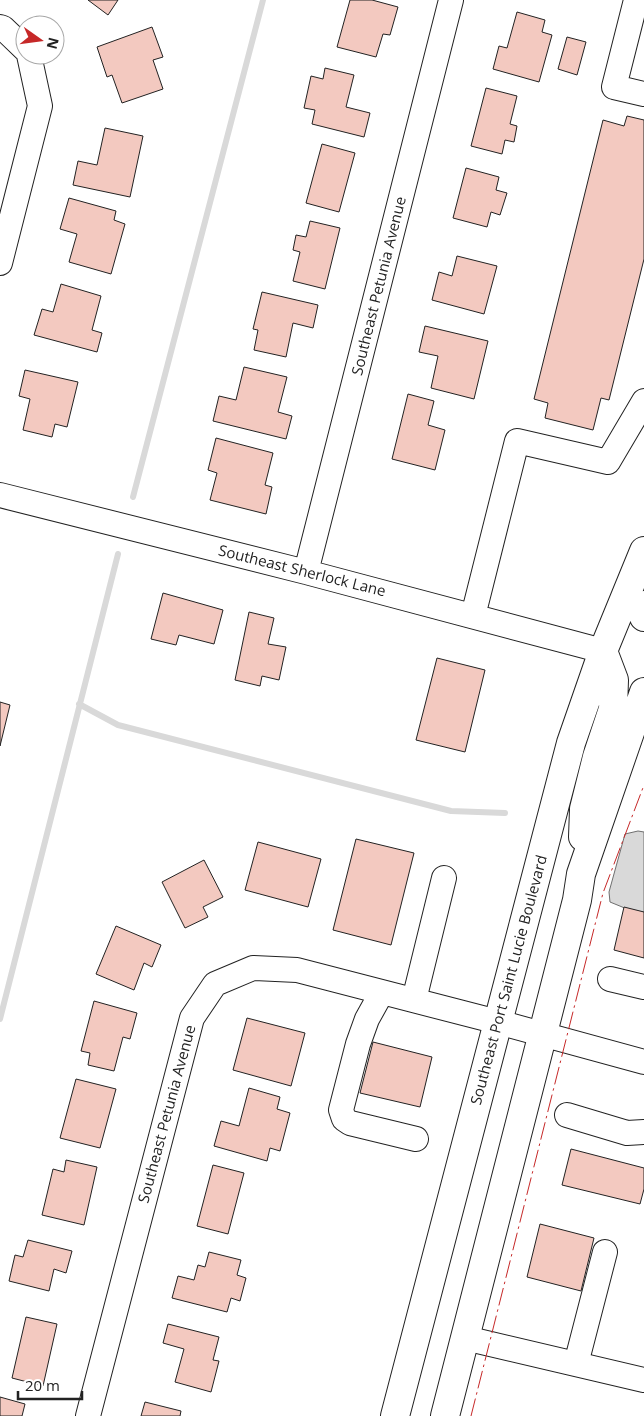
<svg xmlns="http://www.w3.org/2000/svg" width="644" height="1416" viewBox="0 0 644 1416" font-family="'Open Sans',sans-serif">
	<style>
		.water { fill: #d9d9d9; stroke: #6f6f6f }
		.lines { fill: none; stroke-linecap: round; stroke-linejoin: round }
		.stream { stroke: #d9d9d9; stroke-width: 6 }
		.building { fill: #f3c9c0; stroke: #222 }
		.minor-casing { stroke: #222; stroke-width: 26 }
		.major-casing { stroke: #222; stroke-width: 30 }
		.minor { stroke: #fff; stroke-width: 24 }
		.major { stroke: #fff; stroke-width: 28 }
		.power { stroke: #c62828; stroke-width: 1; stroke-dasharray: 18 4 2.5 4; stroke-linecap: butt }
		.labels { text-anchor: middle; stroke-width: 4; stroke-linejoin: round; paint-order: stroke }
		.street-label { font-size: 15px; fill: #222; stroke: #fff }
	</style>
	<rect width="100%" height="100%" fill="#fff"/>
	<path class="water" d="M 638,831 L 644,832 L 644,913 L 632,911 L 610,902 L 609,892 L 625,834 Z"/>
	<g class="lines">
		<path class="stream" d="M 133,497 L 263,0
			M 79,704 L 118,725 L 451,811 L 505,813
			M 0,1019 L 118,554"/>
	</g>
	<path class="building" d="M 88,0 L 118,0 L 108,15 Z
		M 350,0 L 372,0 L 398,7 L 390,35 L 383,34 L 376,57 L 337,47 Z
		M 517,12 L 545,20 L 542,32 L 552,35 L 539,82 L 493,69 L 499,46 L 507,48 Z
		M 152,27 L 163,57 L 153,60 L 163,89 L 122,103 L 112,75 L 107,77 L 97,47 Z
		M 567,37 L 586,42 L 577,75 L 558,69 Z
		M 325,68 L 354,75 L 346,107 L 370,113 L 364,137 L 312,124 L 315,110 L 304,108 L 311,76 L 323,79 Z
		M 486,88 L 517,96 L 510,124 L 517,126 L 514,142 L 505,140 L 502,154 L 471,146 Z
		M 627,116 L 644,120 L 644,259 L 609,400 L 601,398 L 593,430 L 545,418 L 548,403 L 534,399 L 603,120 L 624,126 Z
		M 105,128 L 143,136 L 130,197 L 73,185 L 78,161 L 97,165 Z
		M 322,144 L 355,153 L 339,212 L 306,203 Z
		M 466,168 L 499,177 L 496,190 L 507,193 L 500,215 L 491,212 L 487,227 L 453,218 Z
		M 69,198 L 116,211 L 114,220 L 125,224 L 111,274 L 69,262 L 77,234 L 60,229 Z
		M 310,221 L 340,228 L 325,289 L 293,281 L 300,252 L 293,250 L 296,235 L 306,237 Z
		M 457,256 L 497,266 L 484,314 L 432,300 L 439,272 L 452,276 Z
		M 61,284 L 101,296 L 92,330 L 102,333 L 97,352 L 34,335 L 42,309 L 53,312 Z
		M 262,292 L 318,305 L 313,328 L 293,323 L 286,357 L 254,350 L 258,330 L 253,329 Z
		M 425,326 L 488,341 L 474,399 L 431,388 L 438,356 L 419,352 Z
		M 244,367 L 287,377 L 278,412 L 292,416 L 286,439 L 213,421 L 219,396 L 236,400 Z
		M 25,370 L 78,382 L 67,427 L 55,424 L 52,437 L 23,430 L 30,399 L 19,396 Z
		M 408,394 L 434,401 L 428,425 L 445,430 L 435,470 L 392,459 Z
		M 216,438 L 273,453 L 265,485 L 272,487 L 266,514 L 210,500 L 217,473 L 208,470 Z
		M 163,593 L 223,610 L 214,644 L 179,635 L 176,645 L 151,639 Z
		M 249,612 L 274,618 L 268,644 L 286,647 L 279,680 L 262,676 L 260,686 L 235,680 Z
		M 437,658 L 485,670 L 465,752 L 416,740 Z
		M 0,702 L 10,705 L 0,746 Z
		M 356,839 L 414,853 L 391,945 L 333,930 Z
		M 258,842 L 321,859 L 308,907 L 245,890 Z
		M 204,860 L 223,897 L 203,907 L 208,917 L 185,928 L 162,882 Z
		M 624,907 L 644,912 L 644,958 L 614,950 Z
		M 116,926 L 161,945 L 152,967 L 144,963 L 134,990 L 96,974 Z
		M 94,1001 L 137,1013 L 130,1039 L 123,1037 L 114,1071 L 88,1065 L 90,1053 L 81,1051 Z
		M 247,1018 L 305,1033 L 291,1086 L 233,1070 Z
		M 373,1042 L 432,1057 L 420,1107 L 360,1093 Z
		M 76,1079 L 116,1089 L 100,1148 L 60,1138 Z
		M 249,1088 L 280,1097 L 277,1109 L 290,1113 L 280,1151 L 270,1148 L 267,1161 L 214,1146 L 221,1121 L 239,1126 Z
		M 571,1149 L 644,1168 L 644,1189 L 640,1204 L 562,1185 Z
		M 66,1160 L 97,1167 L 84,1225 L 42,1215 L 53,1169 L 64,1172 Z
		M 213,1165 L 244,1173 L 228,1234 L 197,1226 Z
		M 540,1224 L 594,1238 L 581,1291 L 527,1277 Z
		M 28,1240 L 72,1251 L 66,1273 L 54,1269 L 49,1291 L 9,1281 L 15,1255 L 23,1257 Z
		M 209,1252 L 241,1260 L 237,1275 L 246,1278 L 240,1301 L 231,1298 L 227,1312 L 172,1298 L 178,1276 L 194,1280 L 198,1265 L 205,1267 Z
		M 26,1317 L 57,1324 L 43,1386 L 12,1378 Z
		M 168,1324 L 219,1337 L 213,1360 L 219,1361 L 211,1392 L 175,1382 L 184,1349 L 163,1343 Z
		M 0,1397 L 25,1404 L 22,1416 L 0,1416 Z
		M 145,1402 L 181,1411 L 180,1416 L 141,1416 Z"/>
	<g class="lines">
		<defs>
			<path id="minor" d="M 636,0 L 614,87 L 644,94
				M 0,27 L 3,28 L 25,49
				M 0,263 L 40,106 L 29,55
				M 0,495 L 306,572 L 603,651
				M 306,572 L 451,0
				M 473,616 L 517,441 L 608,462 L 644,401
				M 610,979 L 644,987
				M 382,992 L 367,1019 L 358,1044 L 341,1110 L 344,1119 L 350,1123 L 416,1139
				M 414,1000 L 444,878
				M 567,1115 L 627,1133 L 644,1132
				M 465,1338 L 644,1380
				M 576,1364 L 605,1252
				M 88,1416 L 192,1018 L 215,984 L 253,968 L 297,970 L 498,1022 L 644,1062"/>
			<path id="major" d="M 644,605 L 642,611 L 644,617
				M 583,837 L 584,809 L 597,757 L 613,709 L 614,680 L 603,651
				M 395,1416 L 571,743 L 603,651 L 644,551
				M 445,1416 L 577,900 L 581,874 L 644,692"/>
		</defs>
		<use href="#minor" class="minor-casing"/>
		<use href="#major" class="major-casing"/>
		<use href="#minor" class="minor"/>
		<use href="#major" class="major"/>
		<path class="power" d="M 471,1416 L 603,893 L 644,785"/>
	</g>
	<g class="labels">
		<g class="street-label">
			<text transform="translate(379 286) rotate(-76)" y="5">Southeast Petunia Avenue</text>
			<text transform="translate(302 571) rotate(14)" y="5">Southeast Sherlock Lane</text>
			<text transform="translate(509 980) rotate(-75)" y="5">Southeast Port Saint Lucie Boulevard</text>
			<text transform="translate(167 1114) rotate(-75)" y="5">Southeast Petunia Avenue</text>
		</g>
	</g>
	<g transform="translate(40 40) rotate(104)"><circle r="24" fill="#ffffff" stroke="#a7a7a7"/>
	<path d="M0-4L9 19L0 12L-9 19Z" fill="#c62828"/>
	<text y="-8" font-size="14" font-weight="bold" text-anchor="middle" fill="#222222">N</text>
	</g>
	<path d="M18 1391v8h64v-8" fill="none" stroke="#222222" stroke-width="2.5"/>
	<text x="25" y="1391" font-size="15" fill="#222222" stroke="#ffffff" stroke-width="4" paint-order="stroke">20 m</text>
</svg>
